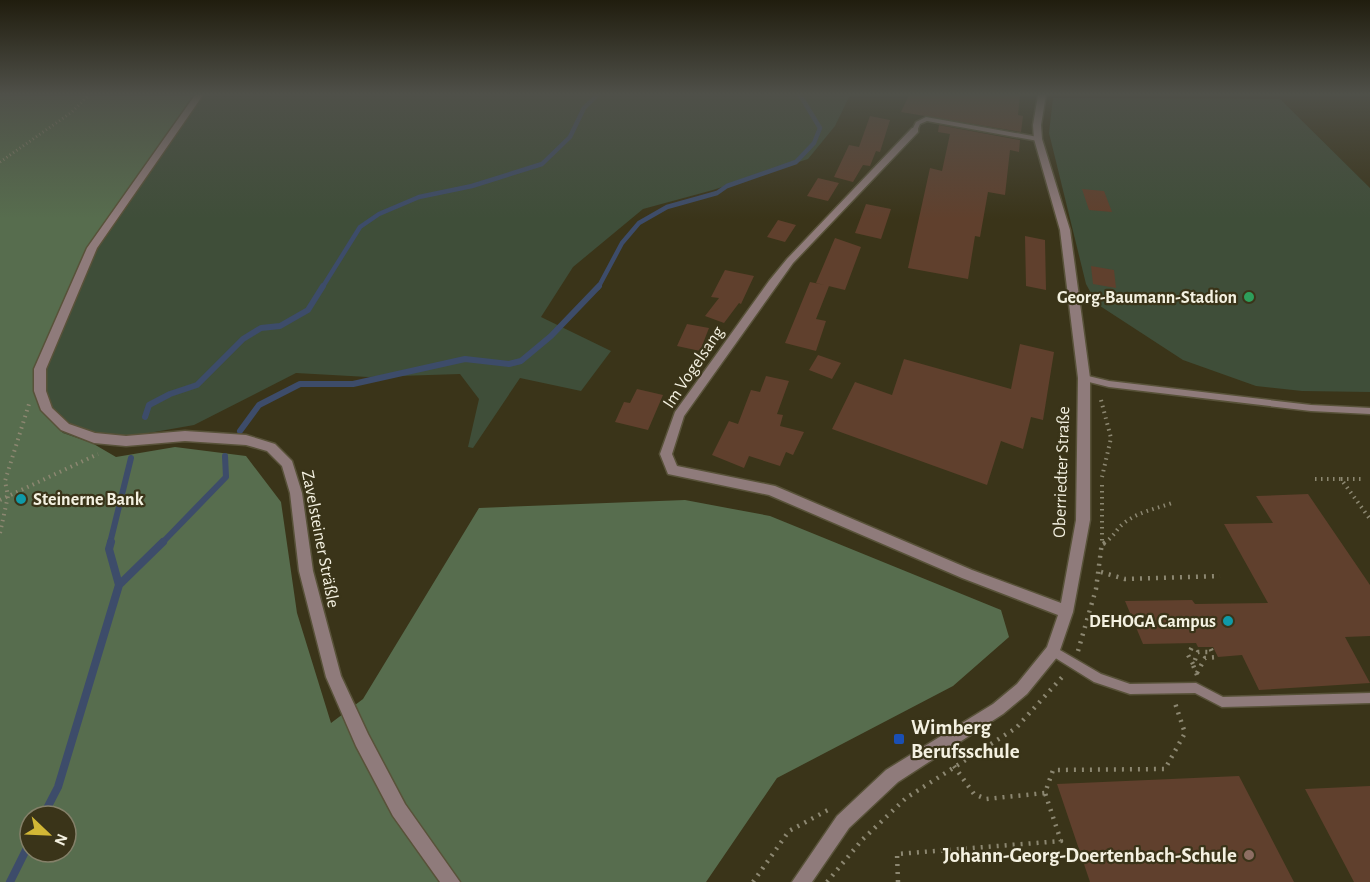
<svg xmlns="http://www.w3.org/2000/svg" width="1370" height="882" viewBox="0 0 1370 882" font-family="'Alegreya Sans',sans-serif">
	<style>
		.green { fill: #3f4e39 }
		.forest { fill: #576d4e; fill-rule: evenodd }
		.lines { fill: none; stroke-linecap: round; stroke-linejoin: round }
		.stream-far2 { stroke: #3d4c6a; stroke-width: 4.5 }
		.stream-far1 { stroke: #3d4c6a; stroke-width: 6 }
		.stream { stroke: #3d4c6a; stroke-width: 8 }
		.building { fill: #60402d }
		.service-casing { stroke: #585239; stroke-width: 3 }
		.minor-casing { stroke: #585239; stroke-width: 3 }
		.path-far2 { stroke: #8c8771; stroke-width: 3; stroke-dasharray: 1 3; stroke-linecap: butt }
		.path-far1 { stroke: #8c8771; stroke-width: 4; stroke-dasharray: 1.5 4.5; stroke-linecap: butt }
		.path { stroke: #8c8771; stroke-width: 4.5; stroke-dasharray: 2 6; stroke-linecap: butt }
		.service { fill: #8f7b7b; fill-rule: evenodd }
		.minor { fill: #8f7b7b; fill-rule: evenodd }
		.leisure-dot { fill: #2e9e5b; stroke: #3a3419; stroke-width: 2 }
		.culture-dot { fill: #0f9aa8; stroke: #3a3419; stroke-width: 2 }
		.transit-dot { fill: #1a4fb4; stroke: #3a3419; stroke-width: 2 }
		.education-dot { fill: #8d6e63; stroke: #3a3419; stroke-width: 2 }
		.labels { text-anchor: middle; stroke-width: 4.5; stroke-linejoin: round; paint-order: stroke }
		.poi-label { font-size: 18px; font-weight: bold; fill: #f4f1e1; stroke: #3a3419; text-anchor: end }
		.street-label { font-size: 18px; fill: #f4f1e1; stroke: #3a3419 }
		.near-poi-label { font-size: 21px; font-weight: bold; fill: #f4f1e1; stroke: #3a3419; text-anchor: start }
	</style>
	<rect width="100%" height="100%" fill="#3a3419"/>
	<path class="green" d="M 197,95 L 850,95 L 835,126 L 808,159 L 713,190 L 643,209 L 573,267 L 541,317 L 611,351 L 581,391 L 520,378 L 473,448 L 468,447 L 479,399 L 460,374 L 368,377 L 296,373 L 194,425 L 92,443 L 63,433 L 46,416 L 36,373 L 89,249 Z
		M 1053,98 L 1280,99 L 1370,188 L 1370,392 L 1302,391 L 1256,386 L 1183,360 L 1097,304 L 1086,284 L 1049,133 Z"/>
	<path class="forest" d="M 0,95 L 196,95 L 89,249 L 36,373 L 46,416 L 63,433 L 92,443 L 116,457 L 175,447 L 246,456 L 281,502 L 297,613 L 331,723 L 363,699 L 479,508 L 685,500 L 770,516 L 1001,610 L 1009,637 L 953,686 L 777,778 L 706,882 L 0,882 ZM 30,816 L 66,816 L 66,852 L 30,852 Z"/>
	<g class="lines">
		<path class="stream-far2" d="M 322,288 L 360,227 L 379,214 L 419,197 L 472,186 L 542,164 L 570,137 L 584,108 L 597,95
			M 598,288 L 622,243 L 639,223 L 667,207 L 717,193 L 727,186 L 796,162 L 814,143 L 820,128 L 800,95"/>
		<path class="stream-far1" d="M 145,417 L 149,405 L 170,394 L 197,385 L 243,339 L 261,328 L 280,326 L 308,310 L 323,286
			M 240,431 L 259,405 L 300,384 L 353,384 L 465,359 L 509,364 L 521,361 L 551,336 L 599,286
			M 110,543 L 131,458
			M 162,543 L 226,477 L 225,456"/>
		<path class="stream" d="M 119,585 L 163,542
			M 43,816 L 58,787 L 119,585 L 109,549 L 111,542
			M 10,882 L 30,842"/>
	</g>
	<path class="building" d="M 909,95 L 1020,95 L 1018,115 L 1023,116 L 1021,132 L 901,112 Z
		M 870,116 L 890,120 L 880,152 L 876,151 L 870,166 L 863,165 L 853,182 L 834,177 L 849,145 L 859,147 Z
		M 939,125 L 1020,140 L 1019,152 L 1010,150 L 1005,195 L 988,192 L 980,237 L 975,236 L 968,279 L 908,268 L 930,168 L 942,171 L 950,134 L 938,132 Z
		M 818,178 L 839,183 L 828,201 L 807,196 Z
		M 1082,189 L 1104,191 L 1112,212 L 1089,210 Z
		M 866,204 L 891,209 L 881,239 L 855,233 Z
		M 778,220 L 796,225 L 785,242 L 767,237 Z
		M 1025,236 L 1045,240 L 1046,290 L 1026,286 Z
		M 835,238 L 861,247 L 845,290 L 816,283 Z
		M 1091,266 L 1114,270 L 1116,288 L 1093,284 Z
		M 725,270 L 754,276 L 741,304 L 739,303 L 724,323 L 705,316 L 719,298 L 711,297 Z
		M 810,282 L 829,286 L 816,319 L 826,321 L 816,351 L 785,343 Z
		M 687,324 L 709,328 L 700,351 L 677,346 Z
		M 1020,344 L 1054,352 L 1043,420 L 1031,417 L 1023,449 L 1001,441 L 987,485 L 832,429 L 855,382 L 892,395 L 904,359 L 1011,389 Z
		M 818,355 L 841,363 L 832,379 L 809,370 Z
		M 766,376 L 789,381 L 777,414 L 783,415 L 780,426 L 804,432 L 793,455 L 786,452 L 780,466 L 749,456 L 744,468 L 712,455 L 729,421 L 738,424 L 751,390 L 760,392 Z
		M 637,389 L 663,395 L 648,430 L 615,422 L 624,402 L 630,403 Z
		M 1308,494 L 1370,585 L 1370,636 L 1345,637 L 1370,683 L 1259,690 L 1242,655 L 1218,657 L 1213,647 L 1198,647 L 1196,643 L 1143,644 L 1125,601 L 1192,600 L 1195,604 L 1268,603 L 1224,524 L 1273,523 L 1256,496 Z
		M 1239,776 L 1294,882 L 1090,882 L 1057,784 Z
		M 1370,786 L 1370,882 L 1354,882 L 1305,789 Z"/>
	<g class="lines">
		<defs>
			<path id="service" d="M 926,117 L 1038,137 L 1041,139 L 1038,141 L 927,121 L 920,124 L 917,131 L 913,131 L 912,130 L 916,122 Z
				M 1084,375 L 1109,381 L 1311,405 L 1370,408 L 1370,414 L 1311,411 L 1109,387 L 1081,380 L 1080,378 L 1081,376 Z
				M 1053,646 L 1101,674 L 1130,684 L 1196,683 L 1223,697 L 1370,693 L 1370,703 L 1222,707 L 1195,693 L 1130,694 L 1094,682 L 1049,654 L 1048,651 L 1049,648 Z"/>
			<path id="minor" d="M 195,95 L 203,95 L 97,248 L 46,369 L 46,391 L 52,408 L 69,424 L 95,433 L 126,436 L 185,431 L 246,435 L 275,444 L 292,461 L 302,493 L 313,571 L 341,676 L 368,734 L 405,804 L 460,882 L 440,882 L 393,816 L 356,746 L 326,677 L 299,571 L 290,493 L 282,466 L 267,451 L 246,445 L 185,441 L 126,446 L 94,443 L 61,430 L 41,410 L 34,391 L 34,369 L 87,248 Z
				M 1038,95 L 1046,95 L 1041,125 L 1042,139 L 1070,230 L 1090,378 L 1090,520 L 1073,612 L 1058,656 L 1027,694 L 1003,714 L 898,782 L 849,828 L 812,882 L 792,882 L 837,816 L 886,770 L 993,704 L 1017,684 L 1047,647 L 1058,615 L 962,578 L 769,495 L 668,474 L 660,454 L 675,412 L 769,281 L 787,259 L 912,128 L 918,128 L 918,132 L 793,263 L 684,416 L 672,454 L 677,466 L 775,486 L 972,570 L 1061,603 L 1076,520 L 1078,378 L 1060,230 L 1034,139 L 1033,125 Z"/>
		</defs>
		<use href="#service" class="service-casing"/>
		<use href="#minor" class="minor-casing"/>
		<path class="path-far2" d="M 0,162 L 72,112 L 89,95"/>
		<path class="path-far1" d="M 1101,400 L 1111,438 L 1102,477
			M 1315,479 L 1341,479 L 1370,519
			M 1341,479 L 1364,479
			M 1102,485 L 1102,543
			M 0,500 L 98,454
			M 0,533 L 8,496 L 5,481 L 29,404
			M 1104,543 C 1115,536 1116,529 1124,523 C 1138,512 1155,509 1172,503"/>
		<path class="path" d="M 1103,544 L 1107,542
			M 1101,572 L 1125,579 L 1220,576
			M 1078,651 L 1096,589 L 1102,542
			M 1193,664 L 1188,655 L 1194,643
			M 1197,673 L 1205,658 L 1218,657
			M 1197,675 L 1193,665 L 1198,652 L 1212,652 L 1210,647
			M 954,766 L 974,794 L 986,799 L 1045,793 L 1053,770 L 1165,769 L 1185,733 L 1175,703
			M 753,882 L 789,831 L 828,810
			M 827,882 L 862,840 L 906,798 L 1016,728 L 1064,675
			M 898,882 L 897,854 L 1061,841 L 1045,793"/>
		<use href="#service" class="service"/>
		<use href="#minor" class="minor"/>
	</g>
	<linearGradient id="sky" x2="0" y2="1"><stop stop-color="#201d0e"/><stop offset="0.43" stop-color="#4f5049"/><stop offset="1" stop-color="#4f5049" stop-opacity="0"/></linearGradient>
	<rect width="1370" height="219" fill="url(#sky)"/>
	<circle class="leisure-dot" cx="1249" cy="297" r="6"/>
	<g class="culture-dot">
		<circle cx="21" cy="499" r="6"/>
		<circle cx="1228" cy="621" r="6"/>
	</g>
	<rect class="transit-dot" x="893" y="733" width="12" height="12" rx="3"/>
	<circle class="education-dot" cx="1249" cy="855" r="6"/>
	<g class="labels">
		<g class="poi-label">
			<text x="1237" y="303">Georg-Baumann-Stadion</text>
			<text x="33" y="505" text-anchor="start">Steinerne Bank</text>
			<text x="1216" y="627">DEHOGA Campus</text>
		</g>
		<g class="street-label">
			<text transform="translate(693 367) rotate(-56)" y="6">Im Vogelsang</text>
			<text transform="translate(1061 472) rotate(-88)" y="6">Oberriedter Straße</text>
			<text transform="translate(321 539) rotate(79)" y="6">Zavelsteiner Sträßle</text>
		</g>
		<g class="near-poi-label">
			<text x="911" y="734">Wimberg<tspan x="911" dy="24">Berufsschule</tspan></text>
			<text x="1237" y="862" text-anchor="end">Johann-Georg-Doertenbach-Schule</text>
		</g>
	</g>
	<g transform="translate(48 834) rotate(113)"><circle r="28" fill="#3a3419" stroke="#848069" stroke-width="1.5"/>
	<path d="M0-4.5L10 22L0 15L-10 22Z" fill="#d2b736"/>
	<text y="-9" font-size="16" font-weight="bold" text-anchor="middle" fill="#f4f1e1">N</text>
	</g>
</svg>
